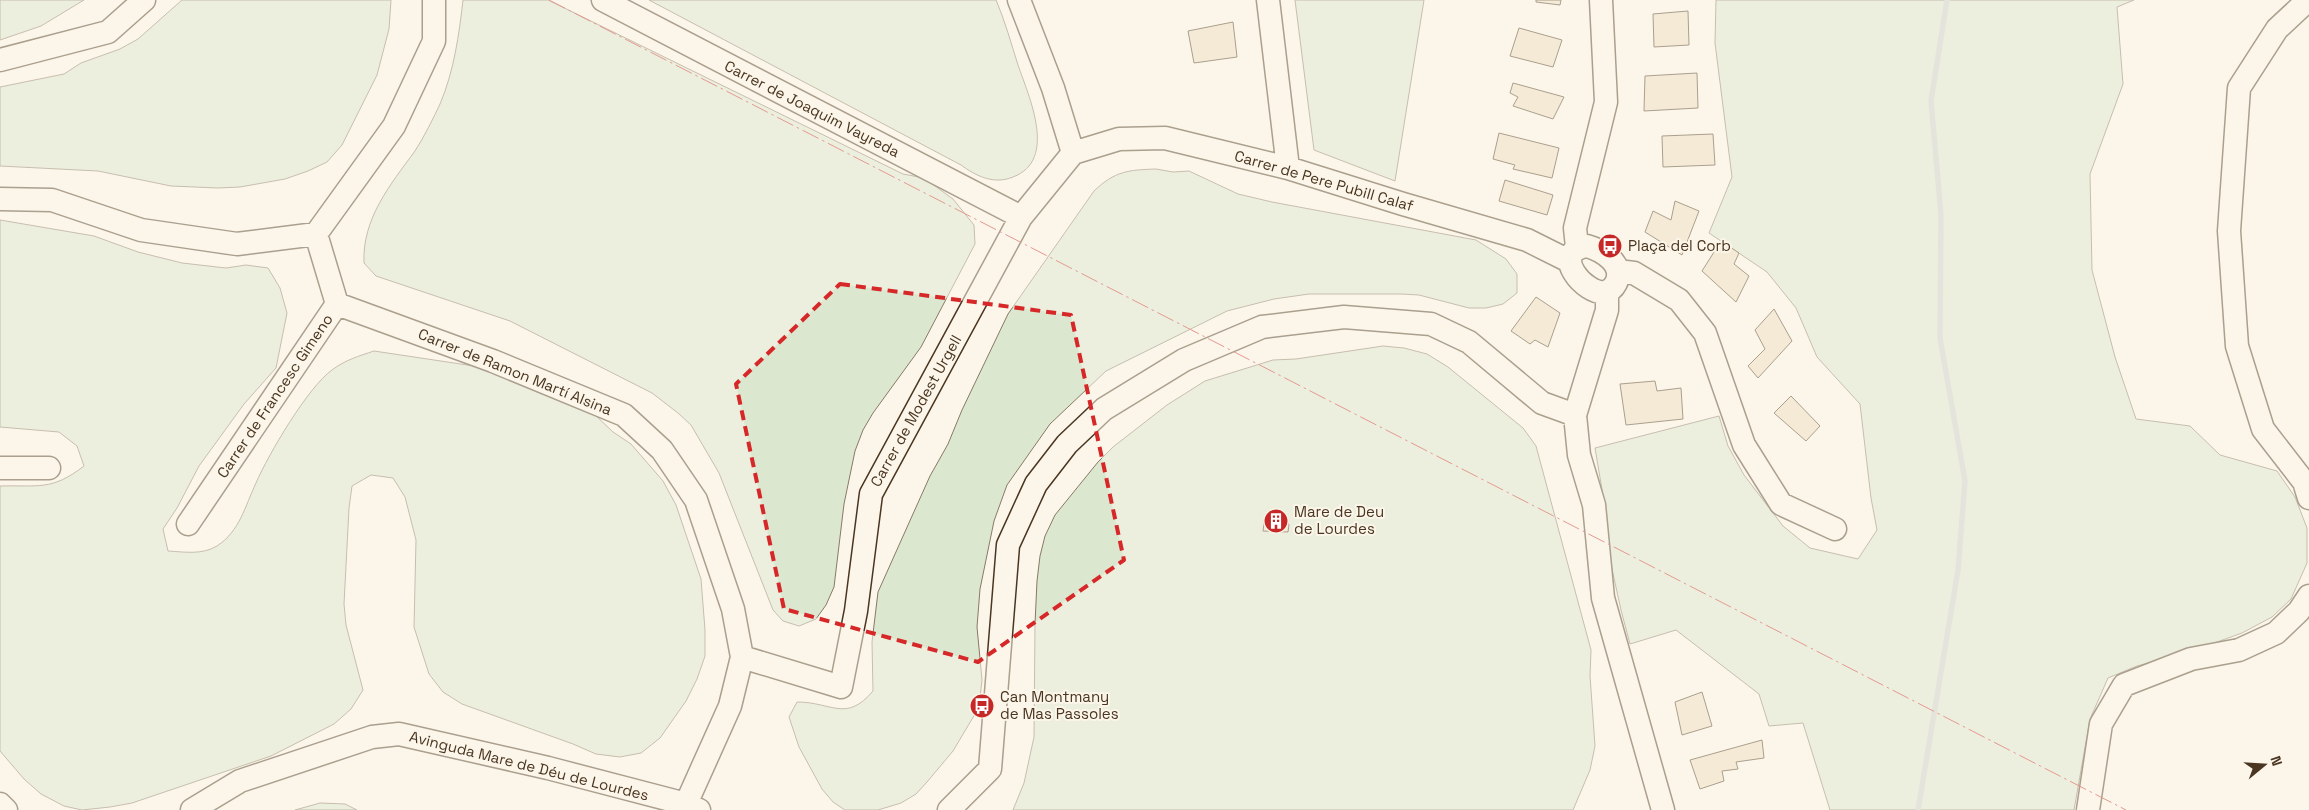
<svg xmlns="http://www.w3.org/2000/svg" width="2309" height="810" viewBox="0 0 2309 810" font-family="'Space Grotesk',sans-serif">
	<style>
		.green { fill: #dce7d0; stroke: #887966 }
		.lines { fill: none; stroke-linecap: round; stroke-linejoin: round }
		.stream { stroke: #c9cecd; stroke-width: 5.5 }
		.building { fill: #ecdcbc; stroke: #4a3520 }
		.minor-casing { stroke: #4a3520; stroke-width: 25 }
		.minor { stroke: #fbf6e9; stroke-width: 22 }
		.power { stroke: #c62828; stroke-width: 1; stroke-dasharray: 18 4 2.5 4; stroke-linecap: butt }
		.marked { fill: none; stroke: #d62828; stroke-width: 4; stroke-dasharray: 10 6; stroke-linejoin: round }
		.labels { text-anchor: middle; stroke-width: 4; stroke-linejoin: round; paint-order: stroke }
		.street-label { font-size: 15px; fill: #4a3520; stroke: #fbf6e9 }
		.poi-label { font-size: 15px; fill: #4a3520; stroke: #fbf6e9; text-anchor: start }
	</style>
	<rect width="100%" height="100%" fill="#fbf6e9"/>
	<path class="green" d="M 0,0 L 84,0 L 41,26 L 0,40 Z
		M 182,0 L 391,0 L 389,29 L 377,75 L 342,145 L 327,162 L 308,171 L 285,179 L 240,187 L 218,188 L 171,186 L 98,171 L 0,166 L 0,87 L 64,74 L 81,63 L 120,49 L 138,39 Z
		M 463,0 L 548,0 L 903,174 L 924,178 L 953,199 L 974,225 L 975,244 L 921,347 L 873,413 L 863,430 L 855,451 L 844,504 L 834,587 L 826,605 L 816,619 L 799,626 L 783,621 L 773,610 L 719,473 L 691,425 L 678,413 L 652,393 L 510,321 L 376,276 L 364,263 C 362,219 390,185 415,151 C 424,137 433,119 440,104 C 454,71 459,35 463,0 Z
		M 649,0 L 996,0 C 1005,21 1011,43 1018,65 C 1029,97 1058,160 1013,177 C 994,185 976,176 961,165 Z
		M 1295,0 L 1424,0 L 1395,181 L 1314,150 Z
		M 1716,0 L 2134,0 L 2117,7 L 2123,84 L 2090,174 L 2092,270 L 2115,357 L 2136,419 L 2190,426 L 2220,455 L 2277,471 L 2295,497 L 2307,528 L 2307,563 L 2291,599 L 2272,617 L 2242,633 L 2192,651 L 2137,666 L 2108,678 L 2090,719 L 2074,810 L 1830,810 L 1803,723 L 1769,726 L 1759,694 L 1676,630 L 1630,644 L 1621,610 L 1610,560 L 1606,513 L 1595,448 L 1719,416 L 1728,446 L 1744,475 L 1783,526 L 1810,548 L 1858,559 L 1877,530 L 1871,498 L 1860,404 L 1817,357 L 1796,308 L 1767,272 L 1709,233 L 1732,177 L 1715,43 Z
		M 1156,169 L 1173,172 L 1189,171 L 1238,194 L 1272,202 L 1476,240 L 1506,259 L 1517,274 L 1517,293 L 1503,304 L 1486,308 L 1469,308 L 1419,295 L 1401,294 L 1309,294 L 1274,299 L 1227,311 L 1106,371 L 1050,424 L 1007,485 L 994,521 L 980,589 L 977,627 L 982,680 L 980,698 L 975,714 L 953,751 L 927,782 L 916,794 L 901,803 L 878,810 L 845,810 L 833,802 L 822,789 L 799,747 L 789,717 L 797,702 C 832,702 846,723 873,691 L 872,642 L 878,592 L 930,476 L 948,444 L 962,410 L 1008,314 L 1094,191 C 1115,171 1128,170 1156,169 Z
		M 0,220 L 94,236 L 138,252 L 182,263 L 226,268 L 246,265 L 268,268 L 280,288 L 287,313 L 276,368 L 244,404 L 199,466 L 177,508 L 163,529 L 168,551 C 185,552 202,555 217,546 C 240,531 245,506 256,483 C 268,455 308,387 332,370 C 345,360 359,356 374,351 L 534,375 L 593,413 L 613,432 L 631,444 L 663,481 L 676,505 L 701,579 L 705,630 L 705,656 L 697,679 L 686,701 L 660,738 L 641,753 L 620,757 L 596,754 L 573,744 L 462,704 L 443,692 L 429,674 L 414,627 L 416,540 L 405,497 L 393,478 L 371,475 L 352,486 L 349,508 L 344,604 L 346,625 L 363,690 L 351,709 L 334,724 L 271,756 L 132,803 L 110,807 L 82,810 L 64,806 L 41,794 L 24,779 L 0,751 L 0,486 C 38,485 52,491 84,466 L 77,446 L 59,432 L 0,427 Z
		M 1383,346 L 1404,348 L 1427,354 L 1448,367 L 1523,428 L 1536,446 L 1591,650 L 1590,676 L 1595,746 L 1590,770 L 1573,810 L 1013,810 L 1024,783 L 1034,737 L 1035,624 L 1037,581 L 1040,556 L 1045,536 L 1055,515 L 1098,462 L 1113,447 L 1167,405 L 1205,381 L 1273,360 L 1296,359 Z
		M 320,803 L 345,804 L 357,810 L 295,810 Z"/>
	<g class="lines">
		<path class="stream" d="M 1918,810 L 1958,570 L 1965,481 L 1940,338 L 1941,215 L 1931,101 L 1947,0"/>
	</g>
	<path class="building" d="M 1536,0 L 1561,0 L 1560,5 L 1536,2 Z
		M 1688,11 L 1689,45 L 1654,47 L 1653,14 Z
		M 1233,22 L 1237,57 L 1194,63 L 1188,31 Z
		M 1519,28 L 1562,40 L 1553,67 L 1510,56 Z
		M 1697,73 L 1698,108 L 1644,111 L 1645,76 Z
		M 1513,83 L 1564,97 L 1553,119 L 1513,106 L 1518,97 L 1510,93 Z
		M 1499,133 L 1559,148 L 1552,178 L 1513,169 L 1515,165 L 1493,159 Z
		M 1713,134 L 1715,165 L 1663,167 L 1662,136 Z
		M 1505,180 L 1553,195 L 1547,215 L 1499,201 Z
		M 1675,201 L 1699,211 L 1682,255 L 1645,232 L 1653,211 L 1671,220 Z
		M 1721,241 L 1739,253 L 1734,264 L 1749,276 L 1736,302 L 1702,271 Z
		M 1536,297 L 1560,313 L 1548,347 L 1535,340 L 1530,344 L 1511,331 Z
		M 1774,309 L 1792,341 L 1758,378 L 1748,366 L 1765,349 L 1755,330 Z
		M 1655,381 L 1657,391 L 1681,388 L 1683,419 L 1626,425 L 1620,384 Z
		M 1791,396 L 1820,426 L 1806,441 L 1774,413 Z
		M 1272,514 L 1285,517 L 1289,525 L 1288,532 L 1263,531 L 1265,517 Z
		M 1702,692 L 1712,726 L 1682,735 L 1675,702 Z
		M 1762,740 L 1764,758 L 1736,762 L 1738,769 L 1722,771 L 1724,781 L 1700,789 L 1690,760 Z"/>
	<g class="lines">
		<defs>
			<path id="minor" d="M 603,0 L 1021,217
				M 1019,0 L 1053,88 L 1073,153
				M 1268,0 L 1288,168
				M 2308,0 L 2277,29 L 2239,88 L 2229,231 L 2237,346 L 2263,429 L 2304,482 L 2309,498
				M 0,60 L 108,32 L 144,0
				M 1073,153 L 1119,139 L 1165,138 L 1288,168 L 1403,204 L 1527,240 L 1569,261
				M 0,199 L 52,200 L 141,230 L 237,244 L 316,234 L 394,126 L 434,41 L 434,0
				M 1587,246 C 1601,250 1626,264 1616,283 C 1614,287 1610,291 1605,292 C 1586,296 1548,252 1587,246 Z
				M 1577,247 L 1575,228 L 1606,102 L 1601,0
				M 1618,271 L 1634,273 L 1679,300 L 1705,333 L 1744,445 L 1781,504 L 1835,529
				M 1607,292 L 1607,310 L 1575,415 L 1579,455 L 1594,505 L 1603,598 L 1663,810
				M 337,304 L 493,361 L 624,415 L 662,450 L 696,500 L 733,609 L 742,657 L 730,706 L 686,804
				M 0,468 L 49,468
				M 188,524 L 337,304 L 316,234
				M 742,657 L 841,687 L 856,611 L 871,494 L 1021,217 L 1073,153
				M 0,804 L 6,810
				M 192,810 L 240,781 L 372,737 L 399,734 L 548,768 L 686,804 L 699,810
				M 949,810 L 990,769 L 1008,545 L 1036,484 L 1067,444 L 1104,409 L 1184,360 L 1262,327 L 1344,317 L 1431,324 L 1469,342 L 1542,403 L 1575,415
				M 2088,810 L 2101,724 L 2124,685 L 2191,659 L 2239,650 L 2276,633 L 2299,611 L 2309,596"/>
		</defs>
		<use href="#minor" class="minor-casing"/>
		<use href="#minor" class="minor"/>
		<path class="power" d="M 549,0 L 2126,810"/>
	</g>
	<path d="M0 0H2309V810H0ZM 840,284 L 1071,315 L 1124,560 L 978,662 L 784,609 L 736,384 Z" fill="#fbf6e9" fill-opacity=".55" fill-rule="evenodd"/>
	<path class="marked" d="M 840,284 L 1071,315 L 1124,560 L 978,662 L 784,609 L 736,384 Z"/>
	<defs>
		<symbol id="bus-disc" viewBox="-11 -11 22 22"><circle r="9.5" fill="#c62828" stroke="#fbf6e9"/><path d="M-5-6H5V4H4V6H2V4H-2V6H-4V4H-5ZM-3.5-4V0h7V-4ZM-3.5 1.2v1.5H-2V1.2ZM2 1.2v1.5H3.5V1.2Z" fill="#fff"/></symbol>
		<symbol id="building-disc" viewBox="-11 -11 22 22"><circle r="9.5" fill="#c62828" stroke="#fbf6e9"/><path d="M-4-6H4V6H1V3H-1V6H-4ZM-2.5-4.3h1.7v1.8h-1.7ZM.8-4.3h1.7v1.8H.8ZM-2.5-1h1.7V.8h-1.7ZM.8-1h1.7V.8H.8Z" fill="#fff"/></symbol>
	</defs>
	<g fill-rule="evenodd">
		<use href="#bus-disc" x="1596" y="232" width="28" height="28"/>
		<use href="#building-disc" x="1262" y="507" width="28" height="28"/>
		<use href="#bus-disc" x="968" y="692" width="28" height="28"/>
	</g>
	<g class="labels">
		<g class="street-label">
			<text transform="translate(812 109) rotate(27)" y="5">Carrer de Joaquim Vayreda</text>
			<text transform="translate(1324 181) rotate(16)" y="5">Carrer de Pere Pubill Calaf</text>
			<text transform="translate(515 372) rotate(22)" y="5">Carrer de Ramon Martí Alsina</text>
			<text transform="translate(275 396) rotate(-56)" y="5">Carrer de Francesc Gimeno</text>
			<text transform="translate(916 411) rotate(-61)" y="5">Carrer de Modest Urgell</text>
			<text transform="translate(529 766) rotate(14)" y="5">Avinguda Mare de Déu de Lourdes</text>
		</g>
		<g class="poi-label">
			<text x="1628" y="251">Plaça del Corb</text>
			<text x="1294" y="517">Mare de Deu<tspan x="1294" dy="17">de Lourdes</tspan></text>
			<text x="1000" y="702">Can Montmany<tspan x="1000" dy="17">de Mas Passoles</tspan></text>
		</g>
	</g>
	<g transform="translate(2264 765) rotate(72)" stroke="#fbf6e9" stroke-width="4" paint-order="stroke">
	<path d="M0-4L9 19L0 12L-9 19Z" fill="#4a3520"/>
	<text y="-8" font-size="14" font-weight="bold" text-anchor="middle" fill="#4a3520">N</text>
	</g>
</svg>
